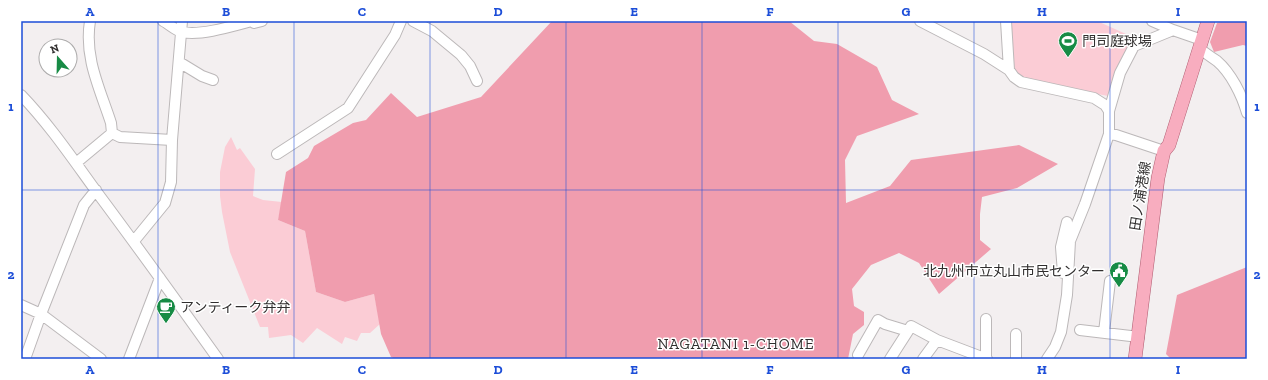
<svg xmlns="http://www.w3.org/2000/svg" width="1268" height="380" viewBox="0 0 1268 380" font-family="'Zilla Slab','Noto Sans JP',serif">
	<style>
		.green { fill: #fbccd5 }
		.forest { fill: #f09dae }
		.lines { fill: none; stroke-linecap: round; stroke-linejoin: round }
		.minor-casing { stroke: #bcb8b9; stroke-width: 12 }
		.major-casing { stroke: #af5d71; stroke-width: 14 }
		.minor { stroke: #fff; stroke-width: 10 }
		.major { stroke: #f8adbf; stroke-width: 13 }
		.grid { fill: none; stroke: #1d4ed8; stroke-width: 1; stroke-opacity: 0.55 }
		.labels { text-anchor: middle; stroke-width: 3; stroke-linejoin: round; paint-order: stroke }
		.poi-label { font-size: 14px; fill: #302e2e; stroke: #fff; text-anchor: start }
		.street-label { font-size: 14px; fill: #302e2e; stroke: #fff }
		.neighbourhood-label { font-size: 15px; letter-spacing: 1px; fill: #302e2e; stroke: #fff }
		.neatline { fill: none; stroke: #1d4ed8; stroke-width: 1.5 }
		.grid-label { font-size: 13px; text-anchor: middle; font-weight: bold; fill: #1d4ed8 }
	</style>
	<rect width="100%" height="100%" fill="#f3eff0"/>
	<path class="green" d="M 1008,21 L 1097,21 L 1135,38 L 1108,96 L 1046,84 L 1020,77 L 1012,69 Z
		M 231,137 L 237,150 L 240,148 L 255,169 L 253,196 L 263,200 L 282,202 L 278,220 L 305,231 L 316,292 L 345,302 L 374,294 L 380,324 L 370,333 L 361,333 L 357,341 L 345,337 L 342,344 L 317,328 L 303,343 L 291,335 L 269,338 L 268,327 L 260,327 L 230,252 L 222,212 L 220,196 L 220,172 L 225,147 Z"/>
	<path class="forest" d="M 552,21 L 789,21 L 814,41 L 837,44 L 877,67 L 892,100 L 919,114 L 857,136 L 845,160 L 846,203 L 890,186 L 911,160 L 1019,145 L 1058,164 L 1017,188 L 982,197 L 980,214 L 980,240 L 991,249 L 939,294 L 919,263 L 899,253 L 871,265 L 852,289 L 854,306 L 864,312 L 864,325 L 853,334 L 848,359 L 396,359 L 391,357 L 381,334 L 374,294 L 345,302 L 316,292 L 305,231 L 278,220 L 286,172 L 308,158 L 314,146 L 353,123 L 366,120 L 391,93 L 417,117 L 481,97 Z
		M 1225,21 L 1247,21 L 1247,46 L 1243,45 L 1214,52 L 1210,42 L 1217,23 Z
		M 1247,267 L 1247,359 L 1171,359 L 1166,354 L 1177,295 Z"/>
	<g class="lines">
		<defs>
			<path id="minor" d="M 90,21 C 84,58 100,89 111,123 L 112,133
				M 163,21 C 169,24 176,31 182,32 C 201,36 233,26 252,21 L 254,23 L 262,21
				M 413,21 L 432,31 L 461,55 L 470,66 L 477,81
				M 920,21 L 984,54 L 1009,70 L 1014,77 L 1021,82 L 1094,98 L 1105,105 L 1109,111
				M 1006,21 L 1009,70
				M 1152,21 L 1173,30
				M 1199,48 C 1205,53 1211,57 1217,61 C 1231,73 1242,95 1247,113
				M 179,62 L 202,76 L 213,80
				M 21,95 C 49,124 72,158 96,191 C 137,246 178,303 218,359
				M 1109,134 L 1116,135 L 1164,151
				M 277,154 L 348,108 L 395,35 L 401,21
				M 76,163 L 112,133 L 120,137 L 172,140
				M 134,241 L 165,203 L 171,182 L 172,140 L 182,21
				M 1063,273 L 1061,247 L 1067,222
				M 21,305 L 41,314 L 101,359
				M 1080,330 L 1139,337
				M 1104,332 L 1110,281
				M 858,355 L 878,320 L 885,324 L 908,331 L 911,326 L 937,340 L 987,359
				M 25,359 L 41,314 L 84,205 L 96,190
				M 129,359 L 160,278
				M 890,359 L 908,331
				M 923,359 L 937,340
				M 986,359 L 986,319
				M 1016,359 L 1016,334
				M 1047,359 L 1055,347 L 1061,332 L 1067,295 L 1070,241 L 1085,204 L 1109,134 L 1109,111 L 1120,73 L 1134,46 L 1173,30 L 1202,40"/>
			<path id="major" d="M 1135,359 L 1158,178 L 1164,151 L 1169,145 L 1208,21"/>
		</defs>
		<use href="#minor" class="minor-casing"/>
		<use href="#major" class="major-casing"/>
		<use href="#minor" class="minor"/>
		<use href="#major" class="major"/>
	</g>
	<path class="grid" d="M 158,21 L 158,359M 294,21 L 294,359M 430,21 L 430,359M 566,21 L 566,359M 702,21 L 702,359M 838,21 L 838,359M 974,21 L 974,359M 1110,21 L 1110,359M 21,190 L 1247,190"/>
	<defs>
		<symbol id="stadium-pin" viewBox="-11 -11 22 30"><path d="M0 17L-7.5 6A9.5 9.5 0 1 1 7.5 6Z" fill="#178b45" stroke="#fff"/><path d="M0-5a6.5 5 0 1 0 0 10a6.5 5 0 1 0 0-10ZM-3.5-1.8h7v3.6h-7Z" fill="#fff"/></symbol>
		<symbol id="civic-pin" viewBox="-11 -11 22 30"><path d="M0 17L-7.5 6A9.5 9.5 0 1 1 7.5 6Z" fill="#178b45" stroke="#fff"/><path d="M-.6-6.5H3V-4.5H.6V-3L4-1V1h2V6H-6V1h2V-1L-.6-3ZM-1.2 2.5V6h2.4V2.5Z" fill="#fff"/></symbol>
		<symbol id="cafe-pin" viewBox="-11 -11 22 30"><path d="M0 17L-7.5 6A9.5 9.5 0 1 1 7.5 6Z" fill="#178b45" stroke="#fff"/><path d="M-5.5-4.5H6V0H3Q3 3.5 0 3.5H-2.5Q-5.5 3.5-5.5 0ZM3-3.2v2h1.7v-2ZM-6 4.5H4V6H-6Z" fill="#fff"/></symbol>
	</defs>
	<g fill-rule="evenodd">
		<use href="#stadium-pin" x="1057" y="30" width="22" height="30"/>
		<use href="#civic-pin" x="1108" y="260" width="22" height="30"/>
		<use href="#cafe-pin" x="155" y="296" width="22" height="30"/>
	</g>
	<g class="labels">
		<g class="poi-label">
			<text x="1082" y="46">門司庭球場</text>
			<text x="1105" y="276" text-anchor="end">北九州市立丸山市民センター</text>
			<text x="180" y="312">アンティーク弁弁</text>
		</g>
		<g class="street-label">
			<text transform="translate(1140 196) rotate(-81)" y="5">田ノ浦港線</text>
		</g>
		<g class="neighbourhood-label">
			<text x="736" y="349">NAGATANI 1-CHOME</text>
		</g>
	</g>
	<rect width="1268" height="380" fill="none" stroke="#ffffff" stroke-width="44"/>
	<g transform="translate(58 58) rotate(340)"><circle r="19" fill="#ffffff" stroke="#acabab"/>
	<path d="M0-3L7 15L0 10L-7 15Z" fill="#178b45"/>
	<text y="-6" font-size="11" font-weight="bold" text-anchor="middle" fill="#302e2e">N</text>
	</g>
	<rect x="22" y="22" width="1224" height="336" class="neatline"/>
	<g class="grid-label">
		<text x="90" y="16">A</text>
		<text x="226" y="16">B</text>
		<text x="362" y="16">C</text>
		<text x="498" y="16">D</text>
		<text x="634" y="16">E</text>
		<text x="770" y="16">F</text>
		<text x="906" y="16">G</text>
		<text x="1042" y="16">H</text>
		<text x="1178" y="16">I</text>
		<text x="11" y="111">1</text>
		<text x="1257" y="111">1</text>
		<text x="11" y="279">2</text>
		<text x="1257" y="279">2</text>
		<text x="90" y="374">A</text>
		<text x="226" y="374">B</text>
		<text x="362" y="374">C</text>
		<text x="498" y="374">D</text>
		<text x="634" y="374">E</text>
		<text x="770" y="374">F</text>
		<text x="906" y="374">G</text>
		<text x="1042" y="374">H</text>
		<text x="1178" y="374">I</text>
	</g>
</svg>
